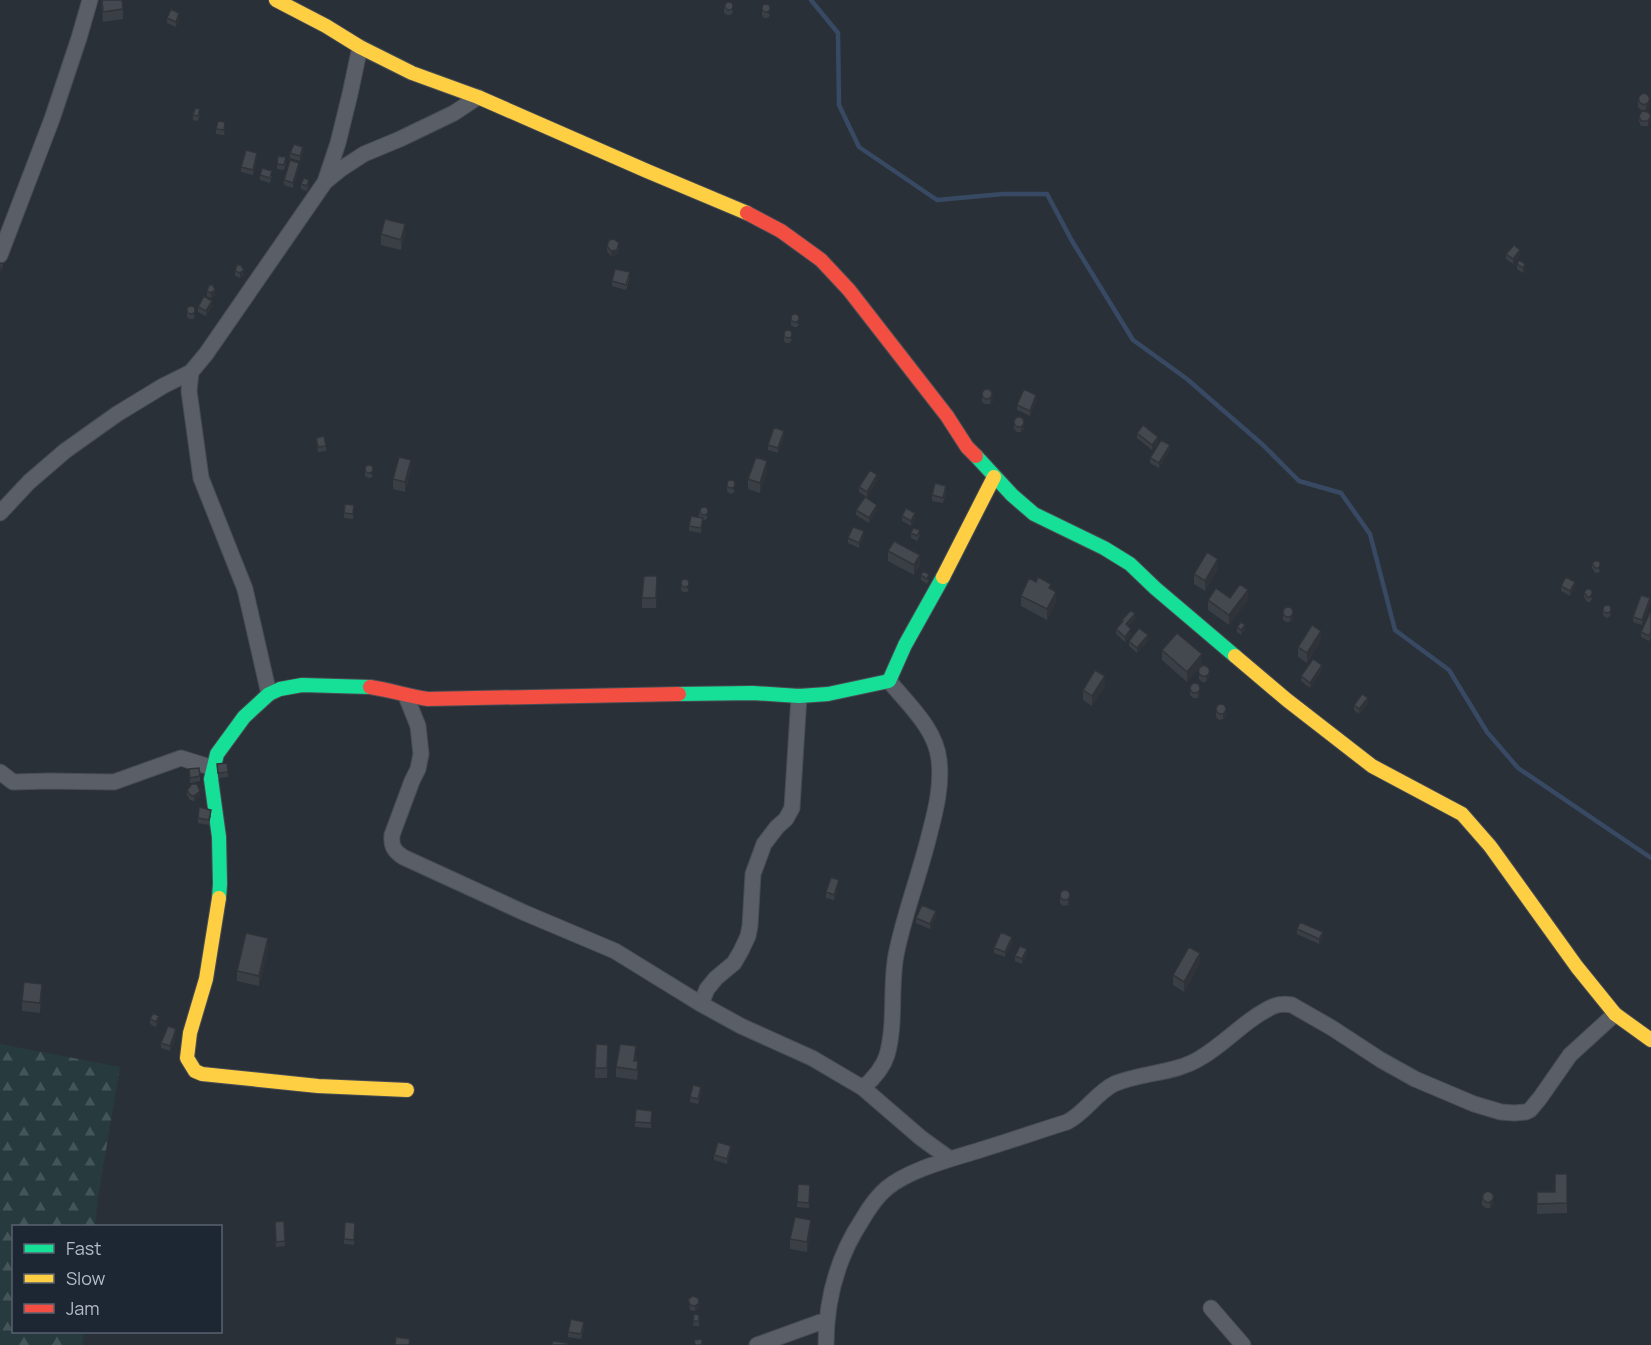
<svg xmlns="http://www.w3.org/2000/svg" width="1651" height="1345" viewBox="0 0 1651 1345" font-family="Manrope,sans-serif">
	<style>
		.forest { fill: url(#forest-firs) }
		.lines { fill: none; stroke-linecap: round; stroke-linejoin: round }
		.stream { stroke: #384963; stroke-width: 4.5 }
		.street-casing { stroke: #484c53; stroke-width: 17 }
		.fast-casing { stroke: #484c53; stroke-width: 16 }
		.slow-casing { stroke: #484c53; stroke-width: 16 }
		.jam-casing { stroke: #484c53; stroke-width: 16 }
		.street { stroke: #5a5e66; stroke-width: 15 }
		.fast { stroke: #16e098; stroke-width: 14 }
		.slow { stroke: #ffcf43; stroke-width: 14 }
		.jam { stroke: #f24e42; stroke-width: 14 }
		.wall { fill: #3a3f45 }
		.shaded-wall { fill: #303338 }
		.building { fill: #444950; stroke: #303338; stroke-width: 1.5 }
	</style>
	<defs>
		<pattern id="forest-firs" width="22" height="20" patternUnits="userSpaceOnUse" patternTransform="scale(1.5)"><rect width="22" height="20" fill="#273a3e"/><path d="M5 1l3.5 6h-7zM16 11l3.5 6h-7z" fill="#445559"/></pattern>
	</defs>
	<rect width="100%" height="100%" fill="#2a3038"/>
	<path class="forest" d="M 0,1044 L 120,1067 L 98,1197 L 95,1226 L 14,1226 L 14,1332 L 84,1332 L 82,1345 L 0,1345 Z"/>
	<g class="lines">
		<path class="stream" d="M 811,0 L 838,33 L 839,105 L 859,147 L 937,200 L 1003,194 L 1047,194 L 1072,241 L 1133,340 L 1187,379 L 1263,445 L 1299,481 L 1341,493 L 1370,534 L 1395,630 L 1449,670 L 1487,732 L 1518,768 L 1651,858"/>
		<defs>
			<path id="street" d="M 325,182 L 341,169 L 364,154 L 400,139 L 454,113 L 478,97
				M 0,255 L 52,119 L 79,38 L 90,0
				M 191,372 L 189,391 L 201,478 L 245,589 L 269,694
				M 0,513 L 29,482 L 65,451 L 117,414 L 163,386 L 191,372 L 206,354 L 325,182 L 338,143 L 350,94 L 360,47
				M 889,681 C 908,704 936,729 939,760 C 942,785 936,809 930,832 C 920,874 904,914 896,955 C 890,988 896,1023 887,1055 C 883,1068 873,1079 863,1088 L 921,1138 L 950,1159
				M 406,696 L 418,726 L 421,754 L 418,769 L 412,781 L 392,835 C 391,846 394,851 403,857 L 525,913 L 615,951 L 701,1004 L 741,1026 L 812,1058 L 863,1088
				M 0,772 L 13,782 L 49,781 L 114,782 L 181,758 L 213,768
				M 701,1004 L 707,989 L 716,978 L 734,963 L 741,951 L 748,936 L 750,926 L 753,874 L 764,844 L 777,827 L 786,819 L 792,808 L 799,696
				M 1211,1308 L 1243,1345
				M 757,1345 L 826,1320
				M 826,1345 C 826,1300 837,1258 862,1220 C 869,1208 877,1196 887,1188 C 910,1169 952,1159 980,1150 C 1010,1141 1038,1131 1067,1122 C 1085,1113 1096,1093 1114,1084 C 1142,1072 1176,1074 1202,1057 C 1227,1042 1247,1018 1274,1006 C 1280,1004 1286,1004 1292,1005 L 1332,1028 L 1381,1060 L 1415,1079 L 1474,1104 L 1501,1112 L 1514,1113 L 1526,1112 L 1530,1110 L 1540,1098 L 1570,1055 L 1615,1014"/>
			<path id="fast" d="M 976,456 L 1012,495 L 1034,514 L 1104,548 L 1130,564 L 1155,588 L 1235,656
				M 679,694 L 753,693 L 799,696 L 828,694 L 889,681 L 905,645 L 943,577
				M 219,898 L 220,884 L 219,837 L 211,779 L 217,754 L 244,717 L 269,694 L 280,689 L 302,685 L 370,687"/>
			<path id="slow" d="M 276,0 L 326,26 L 360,47 L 412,73 L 478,97 L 647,171 L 747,213
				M 943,577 L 994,477
				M 1235,656 L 1287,700 L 1372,766 L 1462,814 L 1490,846 L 1577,967 L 1615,1014 L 1651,1040
				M 219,898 L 206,979 L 190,1033 L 187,1058 L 195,1071 L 202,1074 L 318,1086 L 407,1090"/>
			<path id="jam" d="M 747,213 L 781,231 L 821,260 L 849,290 L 947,416 L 967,447 L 976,456
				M 370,687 C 390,690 408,696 428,699 L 679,694"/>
		</defs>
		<use href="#street" class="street-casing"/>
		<use href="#fast" class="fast-casing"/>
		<use href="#slow" class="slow-casing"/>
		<use href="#jam" class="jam-casing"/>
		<use href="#street" class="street"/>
		<use href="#fast" class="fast"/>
		<use href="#slow" class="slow"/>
		<use href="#jam" class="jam"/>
	</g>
	<path class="wall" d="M 101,0 L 113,0 L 123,9 L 123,19 L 103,22 Z
		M 730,2 L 733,13 L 730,15 L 727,15 L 724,13 L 724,5 Z
		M 762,7 L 770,15 L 768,18 L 764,18 L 762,15 Z
		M 167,18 L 179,18 L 176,27 L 167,23 Z
		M 1638,97 L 1649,106 L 1646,110 L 1641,110 L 1638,107 Z
		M 200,114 L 198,121 L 193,120 L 193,115 Z
		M 1639,116 L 1651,121 L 1648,126 L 1641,126 L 1639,121 Z
		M 225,127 L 224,135 L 216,134 L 216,129 Z
		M 303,152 L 300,161 L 290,158 L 290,153 Z
		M 257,158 L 253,175 L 241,172 L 241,167 Z
		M 286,162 L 284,170 L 277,169 L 277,164 Z
		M 299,168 L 293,188 L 284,185 L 284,180 Z
		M 260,175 L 272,176 L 270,183 L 260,180 Z
		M 301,184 L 309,185 L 307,191 L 301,189 Z
		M 381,234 L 405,234 L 401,250 L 381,245 Z
		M 607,246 L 619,248 L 617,255 L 611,256 L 607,251 Z
		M 1506,254 L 1520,255 L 1513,264 L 1506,259 Z
		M 1517,264 L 1525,269 L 1523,273 L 1517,269 Z
		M 235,271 L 244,275 L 240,278 L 235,276 Z
		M 630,277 L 626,290 L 612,286 L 612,281 Z
		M 207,291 L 215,295 L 211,298 L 207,296 Z
		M 212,306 L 206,316 L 198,312 L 198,307 Z
		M 187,308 L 195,316 L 193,319 L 189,319 L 187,316 Z
		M 791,317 L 799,325 L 797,327 L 794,327 L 791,325 Z
		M 784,332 L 792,340 L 789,343 L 786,343 L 784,341 Z
		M 982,393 L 993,401 L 990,404 L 985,404 L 982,402 Z
		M 1036,400 L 1030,416 L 1017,410 L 1017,405 Z
		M 1014,420 L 1024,429 L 1021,432 L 1017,432 L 1014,429 Z
		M 1137,433 L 1158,442 L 1152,450 L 1137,438 Z
		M 784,436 L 778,453 L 768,450 L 768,445 Z
		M 316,438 L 326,446 L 326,451 L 318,452 Z
		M 1170,450 L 1159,468 L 1150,463 L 1150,458 Z
		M 365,468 L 373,476 L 371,478 L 368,478 L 365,476 Z
		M 411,470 L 405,492 L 393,489 L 393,479 Z
		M 767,471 L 760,493 L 748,489 L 748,479 Z
		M 877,480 L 867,497 L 859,492 L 859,487 Z
		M 727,483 L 735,491 L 733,493 L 730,494 L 727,491 Z
		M 946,491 L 943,503 L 932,501 L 932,495 Z
		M 354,505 L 353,519 L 344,518 L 344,513 Z
		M 699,509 L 708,517 L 705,520 L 703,520 L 701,533 L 689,531 L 689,526 L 699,517 Z
		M 856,510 L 877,510 L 869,523 L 856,515 Z
		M 902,516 L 915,518 L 911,526 L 902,521 Z
		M 911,533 L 920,535 L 917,541 L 911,538 Z
		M 864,536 L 859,548 L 848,543 L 848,538 Z
		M 888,551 L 920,565 L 914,575 L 888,561 Z
		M 1595,561 L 1600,571 L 1598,573 L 1595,573 L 1592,568 L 1592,563 Z
		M 1218,569 L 1205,591 L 1194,584 L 1194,574 Z
		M 921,575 L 929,580 L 927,584 L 921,580 Z
		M 681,582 L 689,590 L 687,592 L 683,592 L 681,590 Z
		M 657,586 L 656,608 L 642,608 L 642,598 Z
		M 1561,586 L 1575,587 L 1570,596 L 1561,591 Z
		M 1587,589 L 1592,599 L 1590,602 L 1587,602 L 1584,597 L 1584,592 Z
		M 1021,596 L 1056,602 L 1047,620 L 1021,606 Z
		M 1230,598 L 1248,600 L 1229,625 L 1208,610 L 1208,600 Z
		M 1650,603 L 1642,625 L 1633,622 L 1633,617 Z
		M 1603,607 L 1611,615 L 1609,617 L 1606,618 L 1603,615 Z
		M 1283,610 L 1293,619 L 1290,622 L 1286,622 L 1283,620 Z
		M 1651,613 L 1651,637 L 1649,641 L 1641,637 L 1641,632 Z
		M 1135,619 L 1128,626 L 1131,634 L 1125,642 L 1116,634 L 1116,629 L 1122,623 L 1122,620 Z
		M 1237,627 L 1245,630 L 1241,635 L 1237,632 Z
		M 1129,641 L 1148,641 L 1137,653 L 1129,646 Z
		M 1321,641 L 1307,663 L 1298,657 L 1298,647 Z
		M 1162,650 L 1202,664 L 1187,682 L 1162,660 Z
		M 1199,670 L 1209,678 L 1206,682 L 1202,682 L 1199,679 Z
		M 1322,670 L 1310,688 L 1301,681 L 1301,676 Z
		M 1105,686 L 1092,706 L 1083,700 L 1083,690 Z
		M 1190,686 L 1200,695 L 1198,698 L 1193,698 L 1190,695 Z
		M 1368,704 L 1359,714 L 1354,710 L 1354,705 Z
		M 1216,708 L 1226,716 L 1223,719 L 1219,720 L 1216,717 Z
		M 217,764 L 228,772 L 228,777 L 218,778 Z
		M 189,769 L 200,776 L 200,781 L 190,783 Z
		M 187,790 L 200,796 L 194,801 L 190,800 L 187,795 Z
		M 211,815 L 209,825 L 198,823 L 198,818 Z
		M 839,885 L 834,900 L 826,898 L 826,892 Z
		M 1060,893 L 1070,902 L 1068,905 L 1063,906 L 1060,903 Z
		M 936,916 L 930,929 L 916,923 L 916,918 Z
		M 1297,929 L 1323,937 L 1319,944 L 1297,934 Z
		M 1012,942 L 1005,957 L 994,953 L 994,948 Z
		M 268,948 L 259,986 L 237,981 L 237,971 Z
		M 1027,954 L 1022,964 L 1015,961 L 1015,956 Z
		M 1200,963 L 1184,992 L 1173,985 L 1173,975 Z
		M 42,994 L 40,1013 L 22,1011 L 22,1001 Z
		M 150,1019 L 159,1021 L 156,1027 L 150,1024 Z
		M 176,1034 L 170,1051 L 161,1048 L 161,1043 Z
		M 608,1055 L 607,1078 L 595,1078 L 595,1068 Z
		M 636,1056 L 635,1061 L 638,1071 L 637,1080 L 616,1077 L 616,1067 Z
		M 701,1092 L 698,1104 L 690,1102 L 690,1097 Z
		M 652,1111 L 651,1128 L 635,1127 L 635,1122 Z
		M 731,1151 L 727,1164 L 714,1160 L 714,1155 Z
		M 1567,1174 L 1567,1213 L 1537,1214 L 1537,1192 L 1555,1192 Z
		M 810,1185 L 809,1208 L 797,1207 L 797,1202 Z
		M 1482,1195 L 1493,1204 L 1490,1208 L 1486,1208 L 1482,1205 Z
		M 284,1221 L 285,1246 L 276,1247 L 275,1227 Z
		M 355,1228 L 354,1245 L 344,1244 L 344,1239 Z
		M 811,1230 L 807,1252 L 790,1249 L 790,1239 Z
		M 688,1299 L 699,1308 L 695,1311 L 690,1310 Z
		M 694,1314 L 699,1315 L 699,1326 L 693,1326 Z
		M 584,1327 L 581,1339 L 568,1337 L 568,1332 Z"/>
	<path class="shaded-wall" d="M 179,13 L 179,18 L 176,27 L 176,22 Z
		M 1649,101 L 1649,106 L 1646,110 L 1646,105 Z
		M 1651,116 L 1651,121 L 1648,126 L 1648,121 Z
		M 303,147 L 303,152 L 300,161 L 300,156 Z
		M 257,153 L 257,158 L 253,175 L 253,170 Z
		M 299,163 L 299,168 L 293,188 L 293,183 Z
		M 405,224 L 405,234 L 401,250 L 401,240 Z
		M 619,243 L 617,255 L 611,256 L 611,251 Z
		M 1520,250 L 1520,255 L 1513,264 L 1513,259 Z
		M 1525,264 L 1525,269 L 1523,273 L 1523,268 Z
		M 244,270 L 244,275 L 240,278 L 240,273 Z
		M 215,290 L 215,295 L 211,298 L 211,293 Z
		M 212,301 L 212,306 L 206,316 L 206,311 Z
		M 1036,395 L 1036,400 L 1030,416 L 1030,411 Z
		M 993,396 L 993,401 L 990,404 L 990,399 Z
		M 1024,424 L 1024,429 L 1021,432 L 1021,427 Z
		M 784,431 L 784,436 L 778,453 L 778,448 Z
		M 1158,437 L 1158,442 L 1152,450 L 1152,445 Z
		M 1170,445 L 1170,450 L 1159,468 L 1159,463 Z
		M 411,460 L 411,470 L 405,492 L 405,482 Z
		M 767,461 L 767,471 L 760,493 L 760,483 Z
		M 877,475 L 877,480 L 867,497 L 867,492 Z
		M 877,505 L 877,510 L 869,523 L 869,518 Z
		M 915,513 L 915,518 L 911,526 L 911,521 Z
		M 864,531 L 864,536 L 859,548 L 859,543 Z
		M 920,555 L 920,565 L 914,575 L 914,565 Z
		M 1218,559 L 1218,569 L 1205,591 L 1205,581 Z
		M 1575,582 L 1575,587 L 1570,596 L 1570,591 Z
		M 1248,590 L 1248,600 L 1229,625 L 1229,615 Z
		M 1056,592 L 1056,602 L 1047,620 L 1047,609 Z
		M 1650,598 L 1650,603 L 1642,625 L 1642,620 Z
		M 1135,614 L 1135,619 L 1126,629 L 1126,624 Z
		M 1293,614 L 1293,619 L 1290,622 L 1290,617 Z
		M 1245,625 L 1245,630 L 1241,635 L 1241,630 Z
		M 1131,629 L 1131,634 L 1125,642 L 1125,637 Z
		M 1321,631 L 1321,641 L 1307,663 L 1307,653 Z
		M 1148,635 L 1148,641 L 1137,653 L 1137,648 Z
		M 1202,654 L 1202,664 L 1187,682 L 1187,672 Z
		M 1322,665 L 1322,670 L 1310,688 L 1310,683 Z
		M 1209,673 L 1209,678 L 1206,682 L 1206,676 Z
		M 1105,676 L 1105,686 L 1092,706 L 1092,696 Z
		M 1200,690 L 1200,695 L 1198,698 L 1198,693 Z
		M 1368,698 L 1368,704 L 1359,714 L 1359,709 Z
		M 1226,711 L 1226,716 L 1223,719 L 1223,714 Z
		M 200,791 L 200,796 L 194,801 L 194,796 Z
		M 839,880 L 839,885 L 834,900 L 834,895 Z
		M 1070,897 L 1070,902 L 1068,905 L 1068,900 Z
		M 936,911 L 936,916 L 930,929 L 930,924 Z
		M 1323,932 L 1323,937 L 1319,944 L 1319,939 Z
		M 1012,937 L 1012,942 L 1005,957 L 1005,952 Z
		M 268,938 L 268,948 L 259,986 L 259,976 Z
		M 1027,949 L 1027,954 L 1022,964 L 1022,959 Z
		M 1200,953 L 1200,963 L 1184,992 L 1184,982 Z
		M 42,984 L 42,994 L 40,1013 L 40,1003 Z
		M 159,1016 L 159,1021 L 156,1027 L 156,1022 Z
		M 176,1029 L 176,1034 L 170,1051 L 170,1046 Z
		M 731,1146 L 731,1151 L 727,1164 L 727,1159 Z
		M 1493,1199 L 1493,1204 L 1490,1208 L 1490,1202 Z
		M 811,1220 L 811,1230 L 807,1252 L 807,1242 Z
		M 699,1303 L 699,1308 L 695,1311 L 695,1306 Z"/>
	<path class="building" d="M 102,0 L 122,0 L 123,9 L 103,12 Z
		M725 6a4 4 0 1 1 8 0a4 4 0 1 1-8 0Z
		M762 8a4 4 0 1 1 8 0a4 4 0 1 1-8 0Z
		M 171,9 L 179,13 L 176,22 L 167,18 Z
		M1638.5 99a5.5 5.5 0 1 1 11 0a5.5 5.5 0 1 1-11 0Z
		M 195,108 L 200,109 L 198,116 L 193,115 Z
		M 1642,111 L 1648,112 L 1651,116 L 1648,121 L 1641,121 L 1639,116 Z
		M 218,121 L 225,122 L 224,130 L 216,129 Z
		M 294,144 L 303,147 L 300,156 L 290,153 Z
		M 246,150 L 257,153 L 253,170 L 241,167 Z
		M 278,156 L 286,157 L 284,165 L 277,164 Z
		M 290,160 L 299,163 L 293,183 L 284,180 Z
		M 262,168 L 272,171 L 270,178 L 260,175 Z
		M 304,178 L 309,180 L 307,186 L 301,184 Z
		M 385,219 L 405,224 L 401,240 L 381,234 Z
		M 614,239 L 619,243 L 617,250 L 611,251 L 607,246 L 609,240 Z
		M 1514,245 L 1520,250 L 1513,259 L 1506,254 Z
		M 1519,260 L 1525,264 L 1523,268 L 1517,264 Z
		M 0,263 L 3,264 L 1,272 L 0,271 Z
		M 237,265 L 241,265 L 244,270 L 240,273 L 235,271 Z
		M 615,269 L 630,272 L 626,285 L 612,281 Z
		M 209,285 L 213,285 L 215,290 L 211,293 L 207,291 Z
		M 204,296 L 212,301 L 206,311 L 198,307 Z
		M187 310a4 4 0 1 1 8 0a4 4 0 1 1-8 0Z
		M791 318a4 4 0 1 1 8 0a4 4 0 1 1-8 0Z
		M784 334a4 4 0 1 1 8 0a4 4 0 1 1-8 0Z
		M982 394a5 5 0 1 1 10 0a5 5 0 1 1-10 0Z
		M 1024,389 L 1036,395 L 1030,411 L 1017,405 Z
		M1014 422a5 5 0 1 1 10 0a5 5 0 1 1-10 0Z
		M 1143,425 L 1158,437 L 1152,445 L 1137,433 Z
		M 774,427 L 784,431 L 778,448 L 768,445 Z
		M 324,436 L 326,446 L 318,447 L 316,438 Z
		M 1161,440 L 1170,445 L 1159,463 L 1150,458 Z
		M 399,457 L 411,460 L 405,482 L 393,479 Z
		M 756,457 L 767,461 L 760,483 L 748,479 Z
		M365 469a4 4 0 1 1 8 0a4 4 0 1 1-8 0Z
		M 870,470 L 877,475 L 867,492 L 859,487 Z
		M727 484a4 4 0 1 1 8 0a4 4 0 1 1-8 0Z
		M 935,483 L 946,486 L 943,498 L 932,495 Z
		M 865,497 L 877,505 L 869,518 L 856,510 Z
		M 345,504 L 354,505 L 353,514 L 344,513 Z
		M700 511a4 4 0 1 1 8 0a4 4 0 1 1-8 0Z
		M 906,508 L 915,513 L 911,521 L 902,516 Z
		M 691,516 L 703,518 L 701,528 L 689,526 Z
		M 853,527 L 864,531 L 859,543 L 848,538 Z
		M 913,528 L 920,530 L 917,536 L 911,533 Z
		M 894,541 L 920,555 L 914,565 L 888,551 Z
		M 1207,552 L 1218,559 L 1205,581 L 1194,574 Z
		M 1595,561 L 1598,561 L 1600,562 L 1600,566 L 1598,568 L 1595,568 L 1592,563 Z
		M 923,571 L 929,574 L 927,579 L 921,575 Z
		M 644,576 L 657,576 L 656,598 L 642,598 Z
		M 1038,577 L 1051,584 L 1049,588 L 1056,592 L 1047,609 L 1021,596 L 1029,578 L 1036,582 Z
		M 1566,577 L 1575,582 L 1570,591 L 1561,586 Z
		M681 583a4 4 0 1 1 8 0a4 4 0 1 1-8 0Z
		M 1240,584 L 1248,590 L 1229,615 L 1208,600 L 1216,588 L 1230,598 Z
		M 1587,589 L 1590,589 L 1592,591 L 1592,594 L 1590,597 L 1587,597 L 1584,592 Z
		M 1641,595 L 1650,598 L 1642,620 L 1633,617 Z
		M1603 609a4 4 0 1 1 8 0a4 4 0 1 1-8 0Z
		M1283 612a5 5 0 1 1 10 0a5 5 0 1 1-10 0Z
		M 1131,610 L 1135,614 L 1126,624 L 1131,629 L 1125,637 L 1116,629 L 1123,621 L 1122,620 Z
		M 1650,612 L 1651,613 L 1651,632 L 1649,636 L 1641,632 Z
		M 1241,622 L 1245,625 L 1241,630 L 1237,627 Z
		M 1312,625 L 1321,631 L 1307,653 L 1298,647 Z
		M 1139,628 L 1148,635 L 1137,648 L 1129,641 Z
		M 1177,633 L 1202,654 L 1187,672 L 1162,650 Z
		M 1313,659 L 1322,665 L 1310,683 L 1301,676 Z
		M1198.5 671a5.5 5.5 0 1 1 11 0a5.5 5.5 0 1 1-11 0Z
		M 1095,670 L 1105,676 L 1092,696 L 1083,690 Z
		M1190 688a5 5 0 1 1 10 0a5 5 0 1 1-10 0Z
		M 1362,694 L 1368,698 L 1359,709 L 1354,705 Z
		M1216 709a5 5 0 1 1 10 0a5 5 0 1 1-10 0Z
		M 227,763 L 228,772 L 218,773 L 217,764 Z
		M 199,768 L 200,776 L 190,778 L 189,769 Z
		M 192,784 L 197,784 L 200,791 L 194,796 L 190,795 L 187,790 Z
		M 199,807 L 211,810 L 209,820 L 198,818 Z
		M 831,877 L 839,880 L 834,895 L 826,892 Z
		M1060 895a5 5 0 1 1 10 0a5 5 0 1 1-10 0Z
		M 922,905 L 936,911 L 930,924 L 916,918 Z
		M 1300,922 L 1323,932 L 1319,939 L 1297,929 Z
		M 1001,932 L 1012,937 L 1005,952 L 994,948 Z
		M 246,933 L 268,938 L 259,976 L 237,971 Z
		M 1020,946 L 1027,949 L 1022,959 L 1015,956 Z
		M 1189,947 L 1200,953 L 1184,982 L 1173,975 Z
		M 24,982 L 42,984 L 40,1003 L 22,1001 Z
		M 153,1013 L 159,1016 L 156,1022 L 150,1019 Z
		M 168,1026 L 176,1029 L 170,1046 L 161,1043 Z
		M 596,1044 L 608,1045 L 607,1068 L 595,1068 Z
		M 620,1044 L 636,1046 L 634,1061 L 638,1061 L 637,1070 L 616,1067 Z
		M 693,1085 L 701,1087 L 698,1099 L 690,1097 Z
		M 636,1109 L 652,1111 L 651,1123 L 635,1122 Z
		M 718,1142 L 731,1146 L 727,1159 L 714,1155 Z
		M 1555,1174 L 1567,1174 L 1567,1203 L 1537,1204 L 1537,1192 L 1555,1192 Z
		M 798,1184 L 810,1185 L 809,1203 L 797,1202 Z
		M1482.5 1197a5.5 5.5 0 1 1 11 0a5.5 5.5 0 1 1-11 0Z
		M 795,1217 L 811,1220 L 807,1242 L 790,1239 Z
		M 284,1221 L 285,1241 L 276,1242 L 275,1222 Z
		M 345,1222 L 355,1223 L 354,1240 L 344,1239 Z
		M 693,1296 L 698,1298 L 699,1303 L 695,1306 L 690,1305 L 688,1299 Z
		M 694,1314 L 699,1315 L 699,1321 L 693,1321 Z
		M 571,1319 L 584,1322 L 581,1334 L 568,1332 Z
		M 396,1337 L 410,1339 L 409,1345 L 395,1345 Z
		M 702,1339 L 702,1345 L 695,1345 L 694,1340 Z
		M 553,1341 L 567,1343 L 567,1345 L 552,1345 Z"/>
	<rect x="12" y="1225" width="210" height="108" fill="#1d2633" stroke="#59626f" stroke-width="1.5"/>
	<rect x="24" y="1244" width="30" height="9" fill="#16e098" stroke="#59626f" stroke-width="1.5"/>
	<text x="66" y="1255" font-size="18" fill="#b4bcc9">Fast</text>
	<rect x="24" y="1274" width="30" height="9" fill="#ffcf43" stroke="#59626f" stroke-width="1.5"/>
	<text x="66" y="1285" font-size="18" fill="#b4bcc9">Slow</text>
	<rect x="24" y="1304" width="30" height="9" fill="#f24e42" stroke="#59626f" stroke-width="1.5"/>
	<text x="66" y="1315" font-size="18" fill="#b4bcc9">Jam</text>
</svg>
